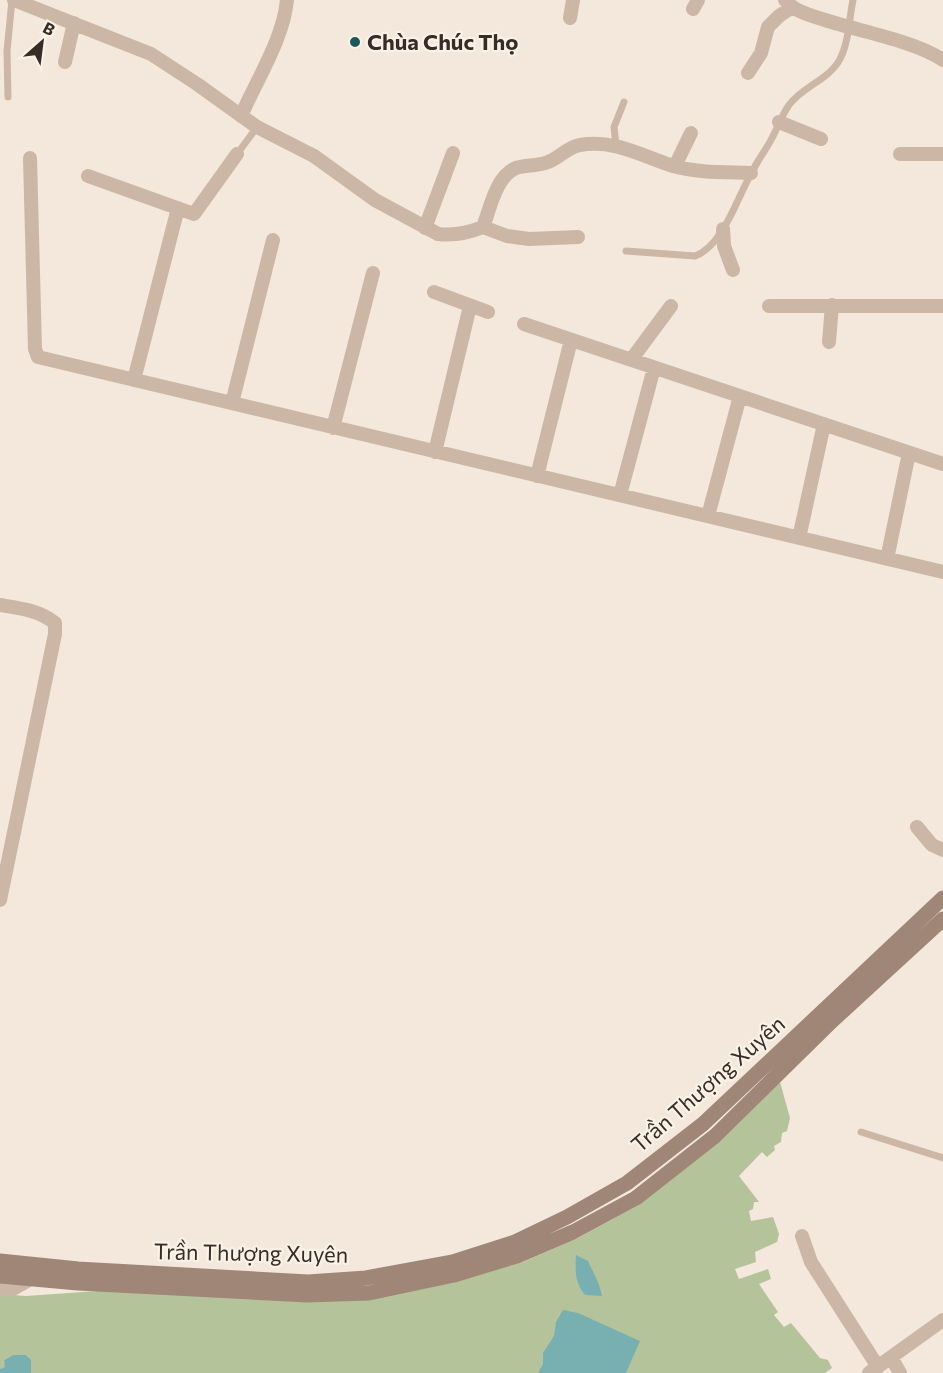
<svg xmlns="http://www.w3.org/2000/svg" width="943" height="1373" viewBox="0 0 943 1373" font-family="Commissioner,sans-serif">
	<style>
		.green { fill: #b5c39a }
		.water { fill: #78b0b2 }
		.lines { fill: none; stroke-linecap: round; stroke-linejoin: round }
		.lane { stroke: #ccb7a6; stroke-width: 7 }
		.street { stroke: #ccb7a6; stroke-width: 14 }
		.secondary { stroke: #a08677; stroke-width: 15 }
		.poi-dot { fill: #1a585c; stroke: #fbf2e7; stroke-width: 2 }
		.labels { text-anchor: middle; stroke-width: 4.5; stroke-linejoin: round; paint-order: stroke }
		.poi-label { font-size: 22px; font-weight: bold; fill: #382c27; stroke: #fbf2e7; text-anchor: start }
		.street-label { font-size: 22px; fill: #382c27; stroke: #fbf2e7 }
	</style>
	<rect width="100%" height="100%" fill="#f3e8db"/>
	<path class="green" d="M 780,1082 L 790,1118 L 787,1131 L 782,1133 L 781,1142 L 774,1146 L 775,1150 L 767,1157 L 762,1152 L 739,1176 L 759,1202 L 754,1202 L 753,1209 L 749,1211 L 751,1221 L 773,1217 L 779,1234 L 777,1242 L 755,1252 L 756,1262 L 735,1269 L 739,1279 L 768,1269 L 771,1279 L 759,1284 L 778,1312 L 774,1315 L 784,1327 L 791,1323 L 820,1358 L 828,1360 L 832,1368 L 825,1373 L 31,1373 L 30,1360 L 26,1355 L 13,1355 L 4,1360 L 6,1367 L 0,1369 L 0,1294 L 26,1296 L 126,1289 L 306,1302 L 458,1281 L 523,1262 L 578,1238 L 640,1204 Z"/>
	<path class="water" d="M 576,1255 L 588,1261 C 593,1272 600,1284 602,1296 L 585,1295 C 575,1283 575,1271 576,1255 Z
		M 563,1310 L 578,1313 L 640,1341 L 626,1373 L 538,1373 L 543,1364 L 543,1353 L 554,1336 L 556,1322 Z
		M 13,1355 L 26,1355 L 31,1360 L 31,1373 L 0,1373 L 0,1369 L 5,1367 L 4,1360 Z"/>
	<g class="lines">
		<path class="lane" d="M 8,97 L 7,51 L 12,0
			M 616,145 L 614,127 L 624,102
			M 237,154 L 257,127
			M 626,251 L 695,256 C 723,246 737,198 751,174 C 757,161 766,150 772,138 C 778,127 782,115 789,105 C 803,86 829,80 840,59 C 849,42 849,19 853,0
			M 861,1132 L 943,1158"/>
		<path class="street" d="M 14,0 L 151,54 L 197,84 L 257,127 L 314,156 L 375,200 L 438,234 C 454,236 468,233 483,227 C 490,209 496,176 516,168 C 526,165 538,166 548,162 C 560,158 567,147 580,145 C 614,139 642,156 673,166 C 698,173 725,172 751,173
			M 785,0 C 795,12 810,15 825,20 C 859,31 915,41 943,60
			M 693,9 L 698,0
			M 570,18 L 573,0
			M 65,62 L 74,23
			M 748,73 L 761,53 L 768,27 L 779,16 L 791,8
			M 241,116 C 257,79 283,40 287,0
			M 779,122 L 821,139
			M 900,154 L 943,154
			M 30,158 L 35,349 L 38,357 L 943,572
			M 675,166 L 691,133
			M 88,176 L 194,214 L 237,154
			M 483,227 L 507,236 L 529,239 L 578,237
			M 425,228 L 453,153
			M 723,229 L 724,246 L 733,270
			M 434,292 L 488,312
			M 769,306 L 943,306
			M 524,324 L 943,464
			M 829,342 L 832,305
			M 631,360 L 671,306
			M 134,380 L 178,208
			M 232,403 L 273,240
			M 333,428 L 373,273
			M 435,452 L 470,306
			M 537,476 L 571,340
			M 620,495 L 654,368
			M 708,516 L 740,396
			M 799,538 L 824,424
			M 887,559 L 909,453
			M 0,605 C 19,608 39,610 55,623 L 55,634 L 0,900
			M 917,827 L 932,845 L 943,850
			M 802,1236 L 811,1262 L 878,1367
			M 0,1288 L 13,1289 L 31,1279
			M 891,1357 L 900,1373
			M 869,1373 L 943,1320"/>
		<path class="secondary" d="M 0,1261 L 78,1269 L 308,1282 L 366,1278 L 453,1262 L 515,1242 L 567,1217 L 627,1183 L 703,1124 L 943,898
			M 0,1276 L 78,1283 L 307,1295 L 369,1293 L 454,1275 L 517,1256 L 573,1232 L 636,1198 L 715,1136 L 832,1021 L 943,919"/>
	</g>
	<circle class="poi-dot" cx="355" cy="42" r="6"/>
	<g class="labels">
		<g class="poi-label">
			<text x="367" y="50">Chùa Chúc Thọ</text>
		</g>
		<g class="street-label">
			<text transform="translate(708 1084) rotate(-41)" y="8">Trần Thượng Xuyên</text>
			<text transform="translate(251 1253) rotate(1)" y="8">Trần Thượng Xuyên</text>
		</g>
	</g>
	<g transform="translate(42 42) rotate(28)" stroke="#fbf2e7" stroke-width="4.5" paint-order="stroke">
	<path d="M0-4.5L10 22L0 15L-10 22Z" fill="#382c27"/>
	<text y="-9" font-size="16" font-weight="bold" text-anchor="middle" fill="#382c27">B</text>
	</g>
</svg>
